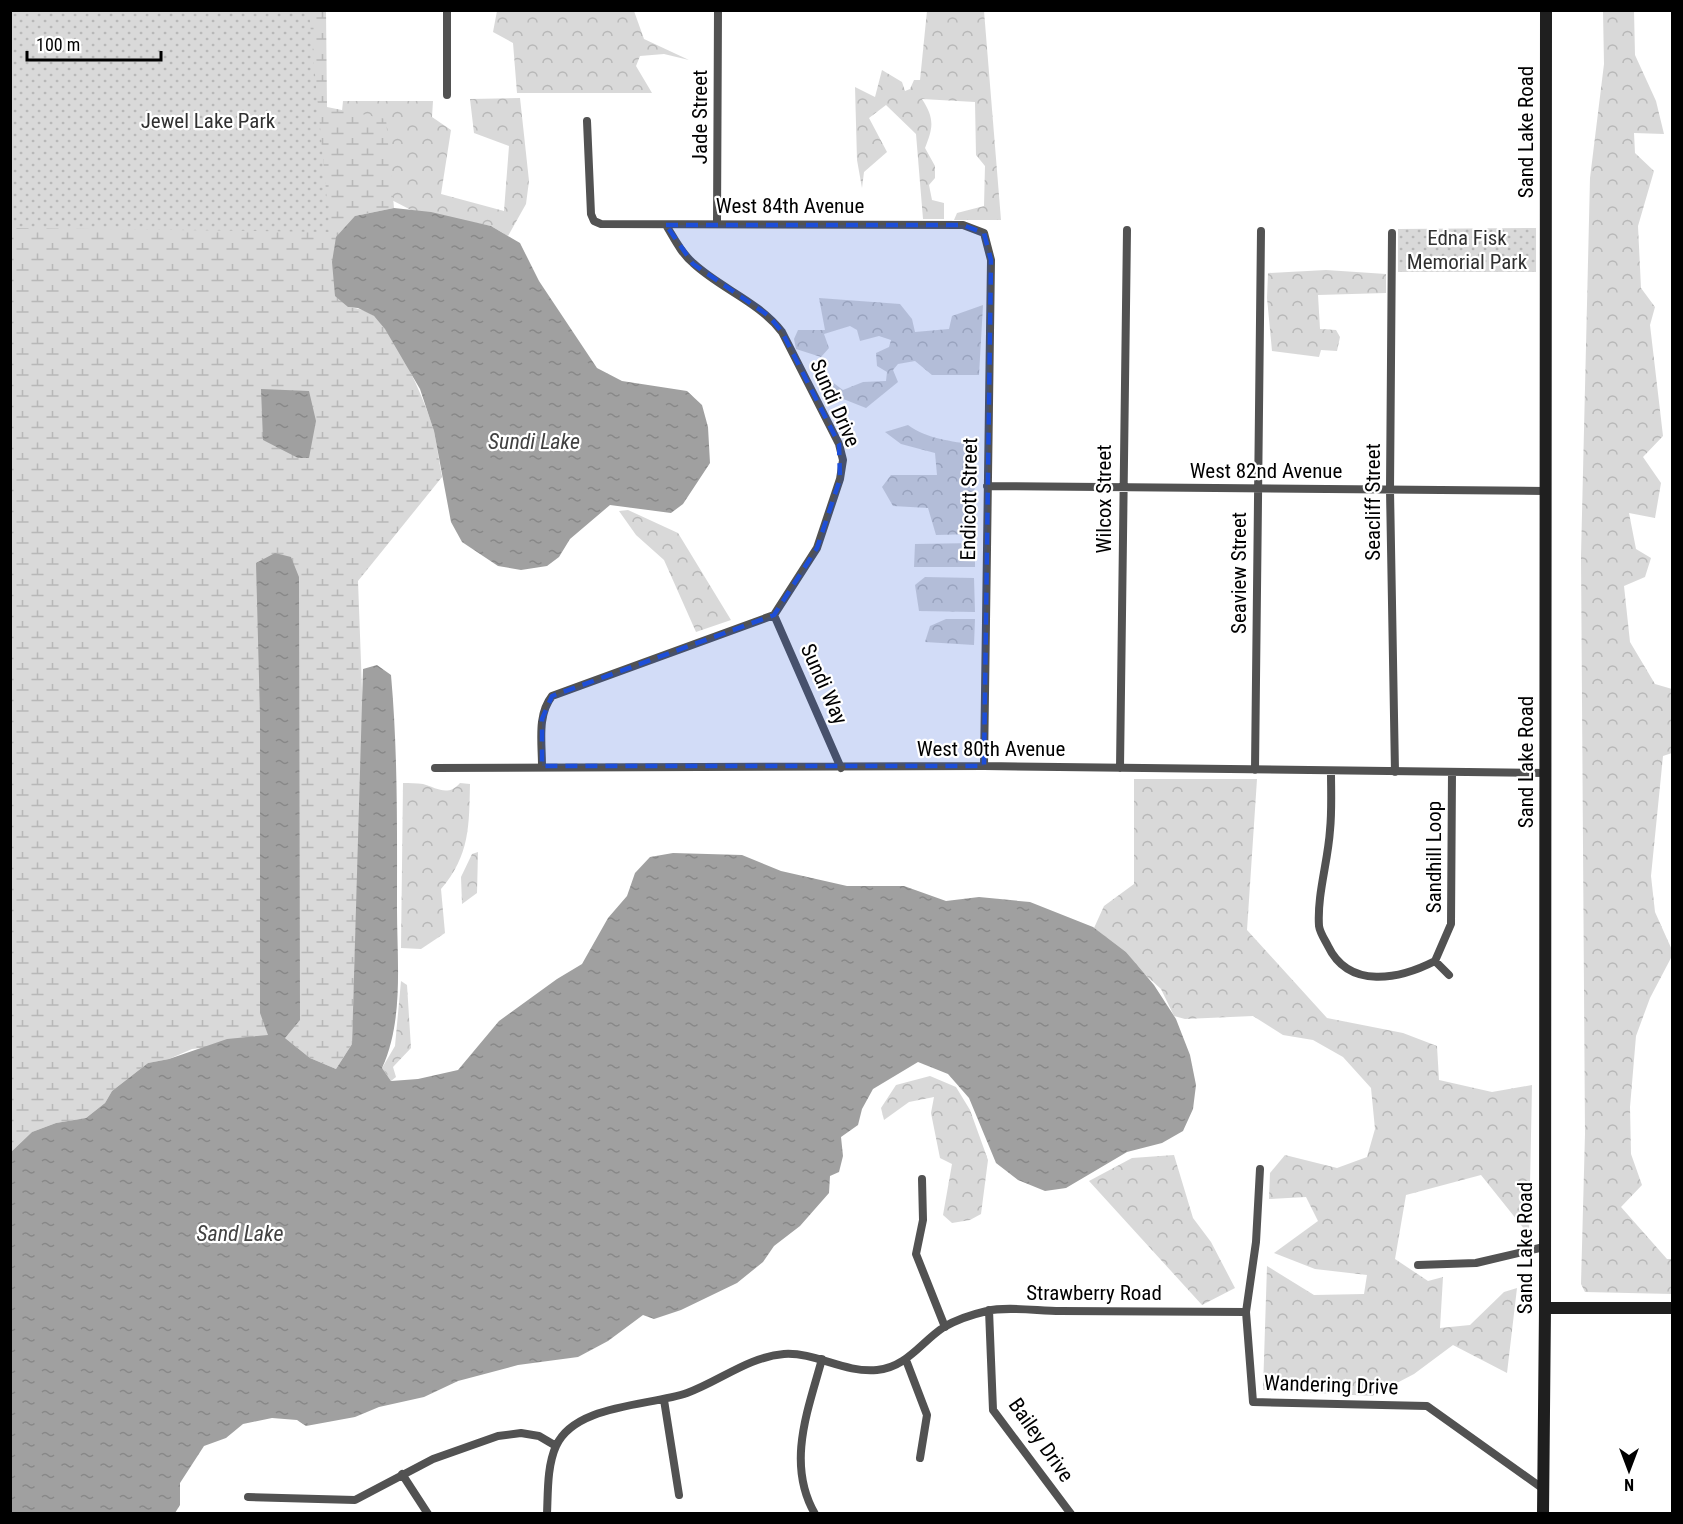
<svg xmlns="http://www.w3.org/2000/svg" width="1683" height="1524" viewBox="0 0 1683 1524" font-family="'Roboto Condensed',sans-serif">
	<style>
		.forest { fill: url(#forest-crowns) }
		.wetland { fill: url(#wetland-marsh) }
		.park { fill: url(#park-dots) }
		.water { fill: url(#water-ripples) }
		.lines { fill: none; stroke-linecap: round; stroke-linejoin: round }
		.street { stroke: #525252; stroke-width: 8 }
		.secondary { stroke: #1f1f1f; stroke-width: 12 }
		.marked { fill: #1d4ed8; fill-opacity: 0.2; stroke: #1d4ed8; stroke-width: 4.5; stroke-dasharray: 12 8; stroke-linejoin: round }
		.labels { text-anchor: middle; stroke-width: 4.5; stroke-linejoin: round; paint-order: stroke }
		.street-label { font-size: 21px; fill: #000; stroke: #fff }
		.park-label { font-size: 21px; fill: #303030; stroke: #fff }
		.water-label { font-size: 22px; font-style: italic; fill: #414141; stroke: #fff }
	</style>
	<defs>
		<pattern id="forest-crowns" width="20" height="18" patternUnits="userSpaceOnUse" patternTransform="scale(1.5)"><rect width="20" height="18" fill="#d9d9d9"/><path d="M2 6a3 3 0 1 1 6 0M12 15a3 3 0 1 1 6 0" fill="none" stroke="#b8b8b8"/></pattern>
		<pattern id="wetland-marsh" width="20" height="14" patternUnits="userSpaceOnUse" patternTransform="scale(1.5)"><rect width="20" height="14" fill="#d9d9d9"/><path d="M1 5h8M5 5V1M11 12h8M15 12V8" fill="none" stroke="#b8b8b8"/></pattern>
		<pattern id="park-dots" width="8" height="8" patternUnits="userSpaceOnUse" patternTransform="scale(1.5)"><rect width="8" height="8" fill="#d9d9d9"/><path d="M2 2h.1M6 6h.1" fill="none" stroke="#b8b8b8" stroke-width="1.8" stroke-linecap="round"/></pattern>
		<pattern id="water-ripples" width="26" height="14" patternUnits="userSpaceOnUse" patternTransform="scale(1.5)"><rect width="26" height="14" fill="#a0a0a0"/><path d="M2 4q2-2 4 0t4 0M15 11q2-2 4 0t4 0" fill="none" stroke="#888"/></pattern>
	</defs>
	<rect width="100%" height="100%" fill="#fff"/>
	<path class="forest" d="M 497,11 L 634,11 L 644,39 L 689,60 L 664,54 L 640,56 L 636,66 L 652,93 L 517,93 L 513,43 L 493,32 Z
		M 927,11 L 984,11 L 1001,220 L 954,220 L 957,213 L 984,206 L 985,166 L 976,155 L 975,102 L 922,99 C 935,119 933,128 925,148 L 935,166 L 935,178 L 929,185 L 932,200 L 944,203 L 944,219 L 923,219 L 916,134 L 886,105 L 869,118 L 887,152 L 864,172 L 862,188 L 857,160 L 855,87 L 875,97 L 882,70 L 902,82 L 905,91 L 910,89 L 914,80 L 920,80 Z
		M 1603,11 L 1634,11 L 1635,55 L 1656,101 L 1664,134 L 1634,133 L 1635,153 L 1654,171 L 1638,226 L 1641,288 L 1655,307 L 1650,325 L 1663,436 L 1643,457 L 1661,483 L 1655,518 L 1629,513 L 1636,549 L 1651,558 L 1645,577 L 1624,586 L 1630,642 L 1655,684 L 1672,689 L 1672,753 L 1663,756 L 1651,876 L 1655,912 L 1672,950 L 1672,956 L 1650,998 L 1636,1036 L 1630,1107 L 1631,1154 L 1642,1185 L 1621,1207 L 1667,1259 L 1672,1259 L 1672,1294 L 1585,1292 L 1581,1284 L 1585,1134 L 1581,556 L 1590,178 L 1604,64 Z
		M 520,98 L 529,181 L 526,204 L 508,236 L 491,226 L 411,210 L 382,195 L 342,111 L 343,101 L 433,101 L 432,117 L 451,130 L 441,194 L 504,211 L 509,146 L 474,133 L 470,99 Z
		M 1326,270 L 1386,274 L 1386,293 L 1318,295 L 1320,329 L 1336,330 L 1340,337 L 1337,351 L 1321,350 L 1319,357 L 1272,351 L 1267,298 L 1268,273 Z
		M 819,298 L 900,304 L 912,319 L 915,332 L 949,329 L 952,316 L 983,305 L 979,375 L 932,375 L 915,361 L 898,364 L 893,370 L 898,382 L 866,408 L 823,391 L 828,379 L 843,390 L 863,382 L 886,381 L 887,372 L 877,366 L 876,353 L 889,347 L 891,340 L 879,336 L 860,341 L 857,330 L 850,326 L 824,334 L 829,348 L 821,357 L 796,349 L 794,339 L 798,330 L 825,330 Z
		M 908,425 C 927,439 951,441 975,445 L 974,534 L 936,535 L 928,508 L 893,506 L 882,487 L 891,475 L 937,475 L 935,453 L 901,444 L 885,432 Z
		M 628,510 L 678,533 L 731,620 L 696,632 L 664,560 L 636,535 L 619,511 Z
		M 975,543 L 975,567 L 914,567 L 915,544 Z
		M 925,577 L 974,578 L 975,612 L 919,611 L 915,585 Z
		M 946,619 L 975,619 L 974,645 L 925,642 L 930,626 Z
		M 1134,779 L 1257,779 L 1247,930 L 1327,1018 L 1403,1033 L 1437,1046 L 1439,1080 L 1492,1092 L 1532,1085 L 1529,1235 L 1481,1175 L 1406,1195 L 1395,1259 L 1428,1281 L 1443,1277 L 1440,1328 L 1470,1325 L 1504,1292 L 1517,1288 L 1507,1373 L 1453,1345 L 1414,1374 L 1372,1396 L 1263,1390 L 1267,1266 L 1314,1295 L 1364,1294 L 1367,1275 L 1315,1269 L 1274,1253 L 1318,1221 L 1306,1197 L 1269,1199 L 1270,1173 L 1285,1155 L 1337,1168 L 1367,1157 L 1375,1129 L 1371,1088 L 1343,1057 L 1313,1040 L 1283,1035 L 1253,1016 L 1185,1019 L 1174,1016 L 1161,989 L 1140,970 L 1126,952 L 1094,928 L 1104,906 L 1134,884 Z
		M 403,783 C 409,783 417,783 423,784 C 437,788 448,797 460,783 L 470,784 C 469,825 470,855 441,889 L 445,933 L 421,949 L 401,948 Z
		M 478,852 L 477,893 L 462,904 L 461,877 L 472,854 Z
		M 401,981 L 407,985 L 411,1048 L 393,1067 L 396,1077 L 391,1081 L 382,1068 L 395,1046 Z
		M 930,1076 L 956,1087 L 970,1110 L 988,1160 L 981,1214 L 970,1220 L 952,1223 L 943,1215 L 952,1164 L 940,1158 L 931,1113 L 934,1097 L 909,1102 L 884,1120 L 881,1108 L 896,1085 Z
		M 1174,1155 L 1193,1218 L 1211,1242 L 1235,1288 L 1202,1305 L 1089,1181 L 1132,1158 Z"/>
	<path class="wetland" d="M 11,11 L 326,11 L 327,107 L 386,119 L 394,208 L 355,216 L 348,307 C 357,308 366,310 374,316 C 395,332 427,404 434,431 C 437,446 439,461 442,477 L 358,581 L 363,717 L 352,1044 L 336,1069 L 310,1058 L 285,1038 L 192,1049 L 169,1059 L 148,1063 L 112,1091 L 105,1103 L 86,1118 L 56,1123 L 32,1132 L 11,1152 Z"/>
	<path class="park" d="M 11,10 L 309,11 L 330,232 L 11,228 Z
		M 1536,228 L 1536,272 L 1398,272 L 1398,229 Z"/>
	<path class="water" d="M 394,208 L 431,212 L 491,226 L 520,243 L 539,281 L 597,368 L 622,381 L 687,391 L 702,405 L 708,427 L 710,463 L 683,504 L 671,513 L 610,505 L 570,539 L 559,557 L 547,566 L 521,570 L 498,566 L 462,542 L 451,522 L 434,431 L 420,389 L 385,329 L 374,316 L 358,308 L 348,307 L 335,296 L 332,262 L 336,237 L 355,216 Z
		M 261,389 L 309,391 L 316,421 L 309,458 L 298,458 L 263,440 Z
		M 275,553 L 291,557 L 299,577 L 300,1020 L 285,1038 L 310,1058 L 336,1069 L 352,1044 L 363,669 L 377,665 L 391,675 C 398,753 397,831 397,909 C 397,960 404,1021 382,1068 L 391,1081 L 418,1079 L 458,1070 L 499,1021 L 557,979 L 582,964 L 608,918 L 627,896 L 635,873 L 650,857 L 673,853 L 742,855 L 781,871 L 847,886 L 904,886 L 946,901 L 979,897 L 1030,902 L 1093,927 L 1126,952 L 1154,985 L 1176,1019 L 1190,1055 L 1196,1085 L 1193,1109 L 1183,1131 L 1162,1143 L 1127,1152 L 1066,1188 L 1045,1191 L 1018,1180 L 996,1163 L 969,1098 L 948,1074 L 918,1062 L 873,1089 L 862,1109 L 858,1125 L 841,1137 L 843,1156 L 839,1172 L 830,1176 L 829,1193 L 800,1226 L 774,1246 L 763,1262 L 737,1283 L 681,1310 L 654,1319 L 643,1315 L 608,1341 L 578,1357 L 518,1365 L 458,1381 L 424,1397 L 379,1407 L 355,1417 L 306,1426 L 297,1420 L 272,1418 L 243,1424 L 226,1438 L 204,1446 L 180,1483 L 180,1505 L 175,1513 L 11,1513 L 11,1152 L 32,1132 L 56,1123 L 86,1118 L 105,1103 L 112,1091 L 148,1063 L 169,1059 L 227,1039 L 268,1035 L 260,1013 L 260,716 L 256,563 Z"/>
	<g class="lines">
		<path class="street" d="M 447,10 L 447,95
			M 587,121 L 591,214 L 594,221 L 601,224 L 963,225 L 984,233 L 991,260 L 984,766
			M 717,223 L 718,10
			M 1392,233 L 1390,490 L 1395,772
			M 987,486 L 1546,491
			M 774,615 L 841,768
			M 542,766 C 542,742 537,715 552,696 L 774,615 L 817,548 L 840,479 L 843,460 L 839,444 L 782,332 C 758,301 721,289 693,263 C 681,253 674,238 666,225
			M 435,768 L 984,766 L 1546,773
			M 1120,768 L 1127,230
			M 1255,770 L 1261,231
			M 1331,771 C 1331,791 1332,811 1330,830 C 1328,862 1317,894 1319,926 C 1320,933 1325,940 1328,946 C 1349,990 1400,979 1435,961 L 1451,924 L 1452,772
			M 1435,961 L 1449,975
			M 1260,1169 L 1256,1242 L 1246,1312 L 1253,1402 L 1427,1406 L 1542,1488
			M 922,1179 L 923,1220 L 916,1254 L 945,1327
			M 1418,1265 L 1476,1263 L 1544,1247
			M 989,1310 L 993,1410 L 1071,1514
			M 906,1360 L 927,1415 L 920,1458
			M 664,1400 L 679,1495
			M 402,1474 L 428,1514
			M 248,1497 L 355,1500 L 433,1459 L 498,1436 L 521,1433 L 539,1436 L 556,1446
			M 547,1514 C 548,1492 547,1466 556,1446 C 575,1404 650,1406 687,1393 C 720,1381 748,1357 784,1354 C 816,1352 843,1373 877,1370 C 907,1367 921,1342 944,1327 C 956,1320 974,1314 987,1311 C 1006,1306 1039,1311 1060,1311 C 1122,1311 1184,1312 1246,1312
			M 815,1514 C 786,1464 808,1410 822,1359"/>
		<path class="secondary" d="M 1545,1308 L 1672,1308
			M 1543,1514 L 1545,1308 L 1546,10"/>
	</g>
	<path class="marked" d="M 666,225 L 963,225 L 984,233 L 991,260 L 984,766 L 542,766 L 542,719 L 552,696 L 774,615 L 817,548 L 840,479 L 839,444 L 782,332 L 769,316 L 693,264 Z"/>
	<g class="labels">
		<g class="street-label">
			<text transform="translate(700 117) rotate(-90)" y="7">Jade Street</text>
			<text transform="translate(1526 132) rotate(-90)" y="7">Sand Lake Road</text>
			<text x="790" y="213">West 84th Avenue</text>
			<text transform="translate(835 403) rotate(66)" y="7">Sundi Drive</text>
			<text x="1266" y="478">West 82nd Avenue</text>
			<text transform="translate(969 499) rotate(-89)" y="7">Endicott Street</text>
			<text transform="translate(1104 499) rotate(-90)" y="7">Wilcox Street</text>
			<text transform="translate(1373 502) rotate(-90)" y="7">Seacliff Street</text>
			<text transform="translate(1239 573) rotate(-90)" y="7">Seaview Street</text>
			<text transform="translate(824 684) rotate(66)" y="7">Sundi Way</text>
			<text x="991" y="756">West 80th Avenue</text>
			<text transform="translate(1526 762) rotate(-90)" y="7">Sand Lake Road</text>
			<text transform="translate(1434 857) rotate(-90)" y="7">Sandhill Loop</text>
			<text transform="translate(1525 1248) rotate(-90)" y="7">Sand Lake Road</text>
			<text x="1094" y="1300">Strawberry Road</text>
			<text transform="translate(1331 1385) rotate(2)" y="7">Wandering Drive</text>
			<text transform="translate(1041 1440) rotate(55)" y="7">Bailey Drive</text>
		</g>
		<g class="park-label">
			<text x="208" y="128">Jewel Lake Park</text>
			<text x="1467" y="245">Edna Fisk<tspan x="1467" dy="24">Memorial Park</tspan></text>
		</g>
		<g class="water-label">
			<text x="534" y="449">Sundi Lake</text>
			<text x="240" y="1241">Sand Lake</text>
		</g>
	</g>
	<rect width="1683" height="1524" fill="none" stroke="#000000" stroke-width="24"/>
	<g transform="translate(1629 1470) rotate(180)" stroke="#ffffff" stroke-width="4.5" paint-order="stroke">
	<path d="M0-4.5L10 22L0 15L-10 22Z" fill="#000000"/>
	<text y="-9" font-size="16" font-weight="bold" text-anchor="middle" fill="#000000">N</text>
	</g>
	<path d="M27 51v9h134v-9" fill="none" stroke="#000000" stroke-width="3"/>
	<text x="36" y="51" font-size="18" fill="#000000" stroke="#ffffff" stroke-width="4.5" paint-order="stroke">100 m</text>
</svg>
